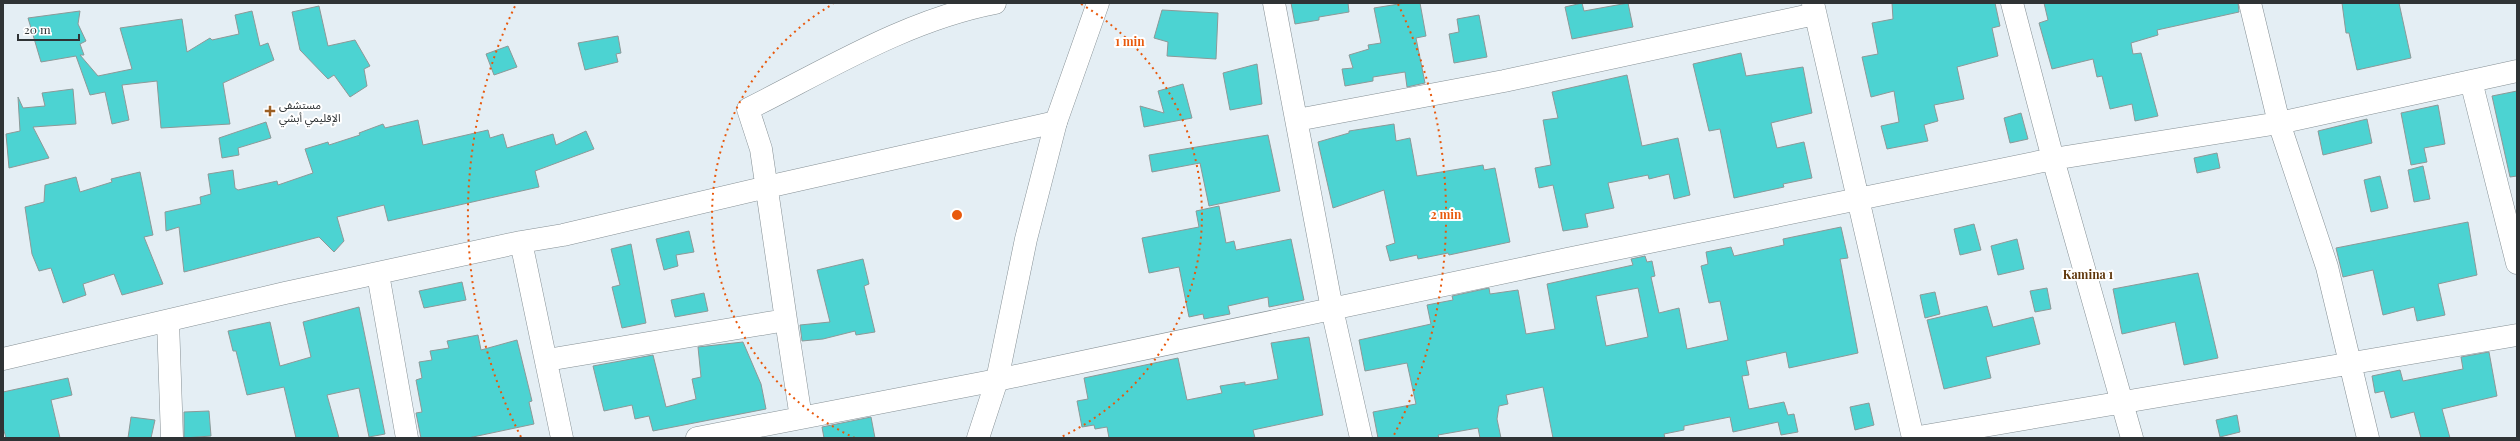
<svg xmlns="http://www.w3.org/2000/svg" width="2520" height="441" viewBox="0 0 2520 441" font-family="'Playfair Display','Noto Sans Arabic',serif">
	<style>
		.building { fill: #4cd3d2; stroke: #8d9998; fill-rule: evenodd }
		.lines { fill: none; stroke-linecap: round; stroke-linejoin: round }
		.minor-casing { stroke: #869095; stroke-width: 23 }
		.tertiary-casing { stroke: #869095; stroke-width: 23 }
		.minor { stroke: #fff; stroke-width: 22 }
		.tertiary { stroke: #fff; stroke-width: 22 }
		.ring { fill: none; stroke: #e8590c; stroke-width: 2; stroke-dasharray: 2 4 }
		.poi-dot { fill: #9c5f23; stroke: #fff; stroke-width: 1.5 }
		.labels { text-anchor: middle; stroke-width: 4; stroke-linejoin: round; paint-order: stroke }
		.poi-label { font-size: 11px; fill: #2f3335; stroke: #fff; text-anchor: start }
		.neighbourhood-label { font-size: 12px; font-weight: bold; fill: #5e3509; stroke: #fff }
		.centre { fill: #e8590c; stroke: #fff; stroke-width: 2 }
		.ring-label { font-size: 12px; text-anchor: middle; font-weight: bold; fill: #e8590c; stroke: #fff; stroke-width: 4; stroke-linejoin: round; paint-order: stroke }
	</style>
	<rect width="100%" height="100%" fill="#e4eef4"/>
	<path class="building" d="M 1291,3 L 1348,3 L 1349,12 L 1319,17 L 1319,20 L 1295,24 Z
		M 1405,3 L 1420,3 L 1426,36 L 1416,38 L 1425,83 L 1407,87 L 1405,72 L 1373,77 L 1373,81 L 1345,86 L 1342,69 L 1353,68 L 1349,55 L 1369,49 L 1368,45 L 1381,43 L 1374,8 Z
		M 1582,3 L 1584,11 L 1628,3 L 1633,27 L 1572,39 L 1565,7 Z
		M 1892,3 L 1995,3 L 2000,26 L 1992,28 L 1998,56 L 1957,67 L 1964,99 L 1934,105 L 1938,121 L 1924,125 L 1928,141 L 1887,149 L 1881,126 L 1899,122 L 1894,91 L 1871,97 L 1862,57 L 1878,54 L 1872,23 L 1893,19 Z
		M 2044,3 L 2238,3 L 2239,12 L 2157,30 L 2158,35 L 2131,43 L 2133,54 L 2141,53 L 2158,116 L 2135,121 L 2132,104 L 2110,109 L 2102,76 L 2097,77 L 2093,59 L 2052,69 L 2039,23 L 2048,20 Z
		M 2342,3 L 2399,3 L 2411,58 L 2357,70 L 2349,33 L 2346,33 Z
		M 319,6 L 328,46 L 355,40 L 370,66 L 364,69 L 367,86 L 350,97 L 334,75 L 328,79 L 300,50 L 292,12 Z
		M 1162,10 L 1218,13 L 1216,59 L 1167,56 L 1168,42 L 1154,38 Z
		M 80,11 L 78,24 L 86,41 L 80,44 L 84,55 L 80,55 L 98,76 L 132,69 L 120,28 L 182,19 L 187,52 L 210,38 L 212,40 L 239,34 L 235,15 L 252,11 L 260,46 L 268,43 L 274,60 L 223,83 L 230,124 L 161,128 L 157,81 L 122,85 L 129,120 L 112,124 L 105,92 L 90,95 L 76,56 L 41,62 L 28,18 Z
		M 1479,15 L 1487,57 L 1454,63 L 1449,34 L 1459,32 L 1457,19 Z
		M 618,36 L 621,53 L 616,54 L 618,62 L 585,70 L 578,43 Z
		M 508,46 L 517,67 L 494,75 L 486,54 Z
		M 1741,53 L 1746,76 L 1803,67 L 1812,113 L 1771,123 L 1777,148 L 1804,142 L 1812,178 L 1783,184 L 1784,187 L 1734,198 L 1720,129 L 1709,131 L 1693,64 Z
		M 1257,64 L 1262,104 L 1230,110 L 1223,73 Z
		M 1627,75 L 1642,146 L 1678,138 L 1690,195 L 1674,199 L 1669,174 L 1649,179 L 1648,175 L 1608,183 L 1614,208 L 1585,214 L 1588,227 L 1563,231 L 1553,185 L 1539,188 L 1535,168 L 1551,165 L 1543,120 L 1558,118 L 1552,92 Z
		M 1183,84 L 1192,118 L 1144,127 L 1140,106 L 1164,113 L 1158,91 Z
		M 73,89 L 76,124 L 33,127 L 49,158 L 9,168 L 6,134 L 20,131 L 18,97 L 23,108 L 45,106 L 42,93 Z
		M 2517,91 L 2517,176 L 2510,177 L 2492,96 Z
		M 2438,105 L 2445,144 L 2424,148 L 2427,162 L 2411,165 L 2401,113 Z
		M 2021,113 L 2028,139 L 2010,143 L 2004,118 Z
		M 2367,119 L 2372,143 L 2323,155 L 2318,131 Z
		M 418,120 L 423,145 L 488,130 L 490,138 L 503,134 L 507,148 L 553,134 L 556,145 L 586,131 L 594,149 L 535,171 L 539,187 L 388,221 L 384,205 L 337,217 L 344,241 L 334,252 L 319,237 L 184,272 L 179,227 L 166,231 L 165,212 L 201,204 L 200,197 L 211,194 L 208,174 L 233,170 L 235,188 L 238,190 L 277,181 L 278,185 L 313,173 L 305,149 L 328,142 L 329,145 L 360,135 L 359,133 L 383,124 L 385,128 Z
		M 266,122 L 271,138 L 238,148 L 239,155 L 222,158 L 219,138 Z
		M 1394,124 L 1396,141 L 1410,138 L 1417,176 L 1483,165 L 1484,170 L 1495,168 L 1510,242 L 1449,255 L 1448,253 L 1418,259 L 1417,255 L 1390,261 L 1386,246 L 1395,243 L 1384,190 L 1333,208 L 1318,142 L 1349,133 L 1349,131 Z
		M 1268,135 L 1280,191 L 1209,206 L 1200,163 L 1152,172 L 1149,155 Z
		M 2217,153 L 2220,168 L 2197,173 L 2194,158 Z
		M 2423,166 L 2430,199 L 2414,202 L 2408,170 Z
		M 140,172 L 153,235 L 144,237 L 163,284 L 122,295 L 114,274 L 83,284 L 86,295 L 63,303 L 51,268 L 39,271 L 32,254 L 25,207 L 44,202 L 45,185 L 76,177 L 80,192 L 112,182 L 111,179 Z
		M 2380,176 L 2388,208 L 2371,212 L 2364,180 Z
		M 1219,206 L 1226,243 L 1234,241 L 1236,250 L 1291,239 L 1304,300 L 1269,307 L 1268,297 L 1228,306 L 1230,314 L 1204,319 L 1203,314 L 1189,317 L 1179,267 L 1149,273 L 1142,238 L 1199,227 L 1196,211 Z
		M 2468,222 L 2477,275 L 2438,284 L 2445,315 L 2417,321 L 2414,307 L 2383,315 L 2373,270 L 2343,277 L 2336,248 Z
		M 1974,224 L 1981,250 L 1960,255 L 1954,229 Z
		M 1841,227 L 1848,258 L 1840,259 L 1858,353 L 1789,368 L 1786,352 L 1746,361 L 1749,375 L 1742,376 L 1749,409 L 1784,402 L 1788,415 L 1794,414 L 1798,432 L 1781,435 L 1778,422 L 1733,432 L 1730,417 L 1684,426 L 1684,430 L 1664,434 L 1665,438 L 1553,438 L 1543,387 L 1506,395 L 1508,404 L 1499,406 L 1497,419 L 1501,438 L 1480,438 L 1478,428 L 1438,435 L 1439,438 L 1378,438 L 1373,412 L 1416,404 L 1407,363 L 1365,371 L 1359,340 L 1431,324 L 1427,305 L 1453,300 L 1452,296 L 1489,288 L 1490,294 L 1518,290 L 1526,334 L 1555,329 L 1547,284 L 1633,265 L 1631,259 L 1645,256 L 1647,262 L 1652,261 L 1655,276 L 1651,277 L 1659,313 L 1679,308 L 1687,349 L 1728,340 L 1720,301 L 1709,303 L 1701,266 L 1708,264 L 1706,252 L 1731,247 L 1734,256 L 1784,245 L 1783,239 ZM 1638,288 L 1648,337 L 1606,346 L 1596,296 Z
		M 689,231 L 694,252 L 676,255 L 678,266 L 664,270 L 656,239 Z
		M 2017,239 L 2024,269 L 1998,275 L 1991,246 Z
		M 631,244 L 646,323 L 622,328 L 612,287 L 620,285 L 611,249 Z
		M 863,259 L 869,284 L 864,286 L 875,332 L 856,335 L 855,331 L 823,339 L 802,341 L 800,325 L 830,322 L 817,270 Z
		M 2198,273 L 2218,358 L 2184,365 L 2175,322 L 2122,334 L 2113,289 Z
		M 462,282 L 466,300 L 424,308 L 419,291 Z
		M 2047,288 L 2051,309 L 2035,312 L 2030,291 Z
		M 1935,292 L 1940,314 L 1925,318 L 1920,295 Z
		M 704,293 L 708,311 L 675,317 L 671,300 Z
		M 1987,306 L 1993,327 L 2033,317 L 2040,344 L 1986,357 L 1991,378 L 1944,389 L 1927,320 Z
		M 359,307 L 385,434 L 369,437 L 359,388 L 327,395 L 339,438 L 296,438 L 284,387 L 247,395 L 236,351 L 233,351 L 228,331 L 270,322 L 280,366 L 311,357 L 303,322 Z
		M 478,335 L 481,350 L 517,340 L 532,401 L 529,402 L 534,424 L 468,438 L 421,438 L 416,413 L 422,412 L 416,380 L 422,378 L 419,362 L 432,360 L 430,351 L 449,348 L 447,341 Z
		M 1309,337 L 1323,415 L 1253,430 L 1255,438 L 1109,438 L 1107,427 L 1095,429 L 1094,425 L 1082,427 L 1077,401 L 1088,399 L 1084,378 L 1178,358 L 1187,400 L 1222,393 L 1220,386 L 1245,382 L 1245,385 L 1278,379 L 1271,343 Z
		M 743,342 L 761,384 L 766,409 L 653,431 L 649,416 L 635,419 L 632,405 L 604,411 L 593,366 L 653,355 L 666,407 L 696,399 L 692,379 L 701,377 L 698,347 Z
		M 2489,352 L 2497,396 L 2442,409 L 2450,438 L 2421,438 L 2414,412 L 2391,418 L 2384,391 L 2375,393 L 2372,376 L 2400,370 L 2403,381 L 2463,369 L 2461,357 Z
		M 68,378 L 72,395 L 51,400 L 60,438 L 6,438 L 3,427 L 3,392 Z
		M 1869,403 L 1874,425 L 1855,430 L 1850,407 Z
		M 209,411 L 211,436 L 184,438 L 184,412 Z
		M 2237,415 L 2240,432 L 2220,437 L 2216,420 Z
		M 131,417 L 155,420 L 151,438 L 128,438 Z
		M 871,417 L 875,438 L 824,438 L 822,427 Z"/>
	<g class="lines">
		<defs>
			<path id="minor" d="M 1274,3 L 1332,309 L 1361,438
				M 1813,3 L 1913,438
				M 2012,3 L 2053,159 L 2132,438
				M 2250,3 L 2279,123 L 2327,267 L 2368,438
				M 2471,81 L 2517,263
				M 1297,120 L 1504,81 L 1815,14
				M 521,242 L 562,438
				M 378,274 L 407,438
				M 786,320 L 801,418
				M 168,321 L 172,438
				M 3,359 L 285,293 L 521,242 L 563,235 L 767,187 L 1056,122
				M 547,360 L 786,320 L 761,149 L 748,109 C 828,69 907,20 995,3
				M 697,438 L 997,380 L 1567,259 L 2053,159 L 2279,123 L 2517,71
				M 1913,438 L 2517,335"/>
			<path id="tertiary" d="M 978,438 L 997,380 L 1026,239 L 1056,122 L 1098,3"/>
		</defs>
		<use href="#minor" class="minor-casing"/>
		<use href="#tertiary" class="tertiary-casing"/>
		<use href="#minor" class="minor"/>
		<use href="#tertiary" class="tertiary"/>
	</g>
	<g class="ring">
		<path d="M855 438A245 245 0 0 1 833 4M1081 4A245 245 0 0 1 1059 438"/>
		<path d="M521 437A489 489 0 0 1 516 4M1398 4A489 489 0 0 1 1393 437"/>
	</g>
	<path class="poi-dot" d="M268 105h4v4h4v4h-4v4h-4v-4h-4v-4h4z"/>
	<g class="labels">
		<g class="poi-label">
			<text x="279" y="109">مستشفى<tspan x="279" dy="13">الإقليمي أبشي</tspan></text>
		</g>
		<g class="neighbourhood-label">
			<text x="2088" y="279">Kamina 1</text>
		</g>
	</g>
	<circle cx="957" cy="215" r="6" class="centre"/>
	<g class="ring-label">
		<text x="1130" y="46">1 min</text>
		<text x="1446" y="219">2 min</text>
	</g>
	<rect width="2520" height="441" fill="none" stroke="#2f3335" stroke-width="8"/>
	<path d="M18 34v6h61v-6" fill="none" stroke="#2f3335" stroke-width="2"/>
	<text x="24" y="34" font-size="12" fill="#2f3335" stroke="#ffffff" stroke-width="3" paint-order="stroke">20 m</text>
</svg>
